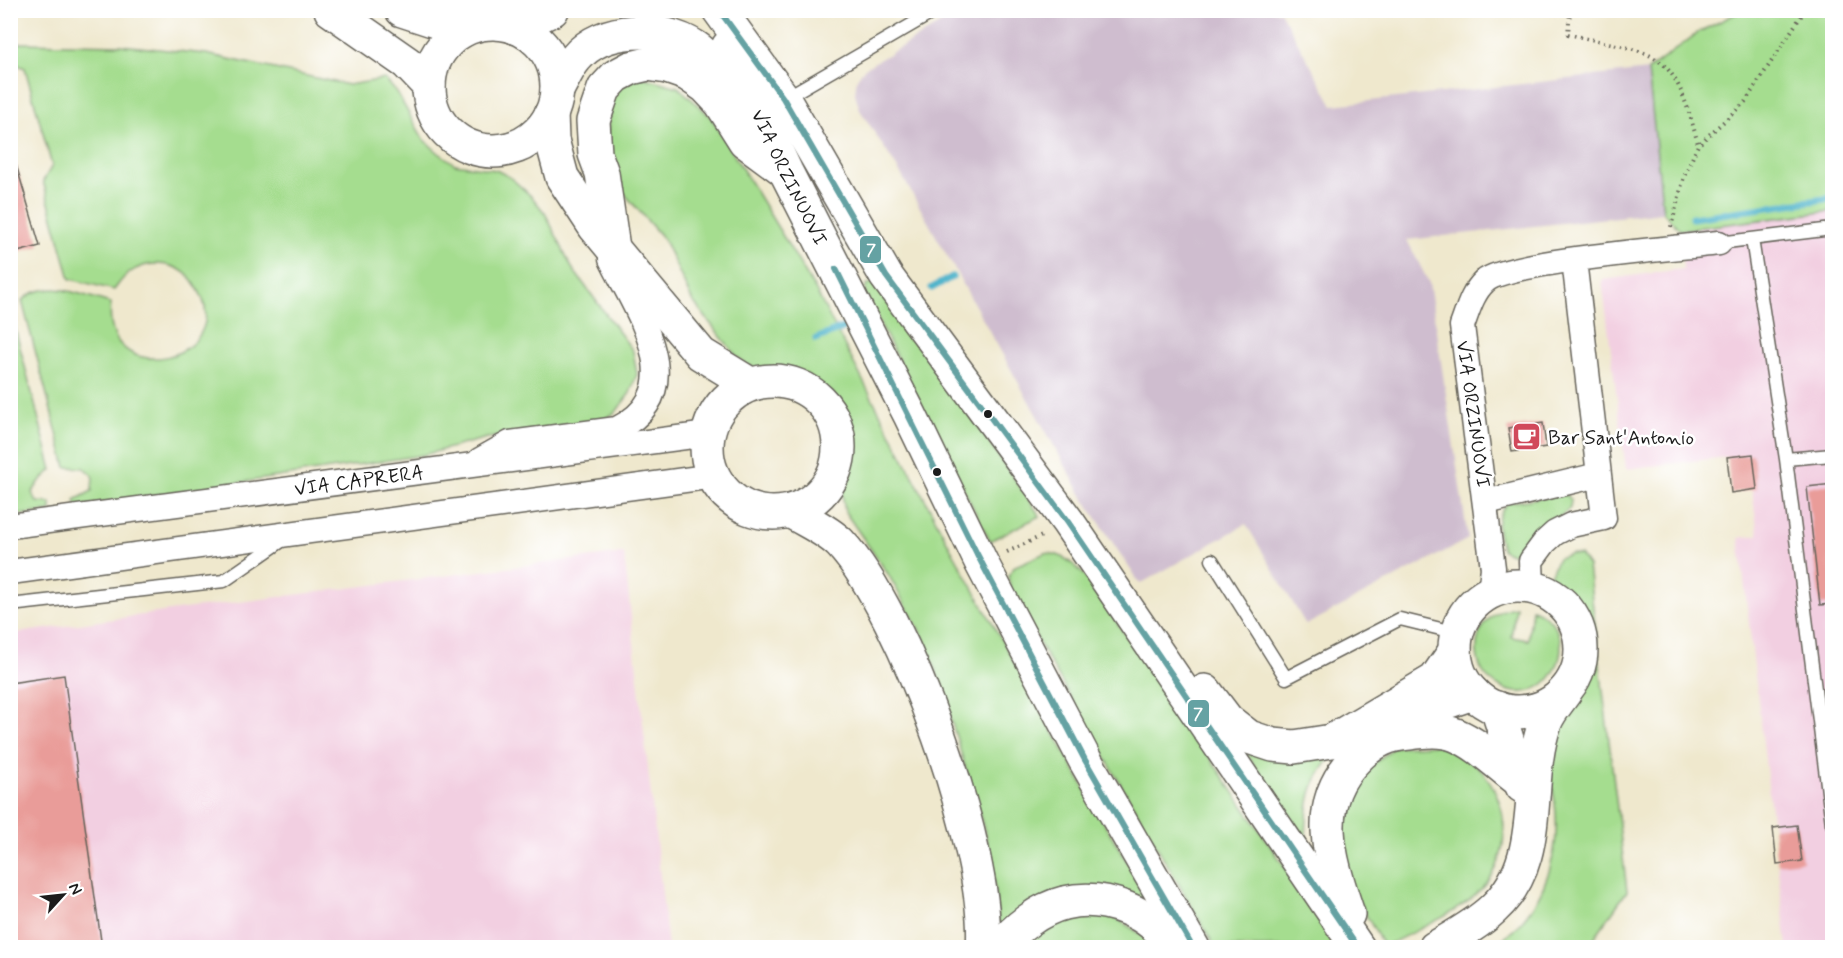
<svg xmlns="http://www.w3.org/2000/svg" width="1843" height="958" viewBox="0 0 1843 958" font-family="Mynerve,sans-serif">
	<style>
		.built { fill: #f2cfe1 }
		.industrial { fill: #cfbdcf }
		.green { fill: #a5dd8f; stroke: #607c56; stroke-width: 1.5 }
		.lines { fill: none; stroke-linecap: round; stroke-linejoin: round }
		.stream { stroke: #4db3cb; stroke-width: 7 }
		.building { fill: #e99c99 }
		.service-casing { stroke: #66635a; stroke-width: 15 }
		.minor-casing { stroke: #66635a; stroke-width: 27 }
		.primary-casing { stroke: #66635a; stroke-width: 36 }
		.trunk-casing { stroke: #66635a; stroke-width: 36 }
		.path { stroke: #66635a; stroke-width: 4; stroke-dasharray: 1.5 4.5; stroke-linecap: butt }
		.service { stroke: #fff; stroke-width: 12 }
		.minor { stroke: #fff; stroke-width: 24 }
		.primary { stroke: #fff; stroke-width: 33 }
		.trunk { stroke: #fff; stroke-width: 33 }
		.bus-1-casing { stroke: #fff; stroke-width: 10 }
		.bus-1 { stroke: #65a2a3; stroke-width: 6 }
		.bus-dot { fill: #1c1c1c; stroke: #fff; stroke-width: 2 }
		.labels { text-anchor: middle; stroke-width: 5; stroke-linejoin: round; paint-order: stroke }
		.street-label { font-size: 20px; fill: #1c1c1c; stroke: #fff }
		.poi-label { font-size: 20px; fill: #1c1c1c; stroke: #fff; text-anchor: start }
		.line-badge { stroke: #fff; stroke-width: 2 }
		.badge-label { font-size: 16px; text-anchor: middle; font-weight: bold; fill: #fff }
	</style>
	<rect width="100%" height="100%" fill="#fff"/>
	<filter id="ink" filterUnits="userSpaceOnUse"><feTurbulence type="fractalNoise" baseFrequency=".0167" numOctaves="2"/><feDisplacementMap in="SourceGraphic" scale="12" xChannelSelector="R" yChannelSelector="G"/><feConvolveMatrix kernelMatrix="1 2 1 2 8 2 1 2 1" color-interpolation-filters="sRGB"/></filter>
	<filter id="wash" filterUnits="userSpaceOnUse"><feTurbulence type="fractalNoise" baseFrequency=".008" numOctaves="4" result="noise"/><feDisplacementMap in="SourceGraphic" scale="24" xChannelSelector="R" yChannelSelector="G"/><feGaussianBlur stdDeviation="1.35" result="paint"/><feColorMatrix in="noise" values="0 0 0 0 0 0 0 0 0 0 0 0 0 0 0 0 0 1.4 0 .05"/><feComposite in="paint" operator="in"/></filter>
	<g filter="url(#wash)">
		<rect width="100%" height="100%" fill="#efe8cd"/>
		<path class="built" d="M 1832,211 L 1832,947 L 1787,947 L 1739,538 L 1758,535 L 1752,490 L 1731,493 L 1727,457 L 1626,469 L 1602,280 L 1683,269 L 1680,230 Z
			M 624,553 L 668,947 L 11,947 L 10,634 L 184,609 Z"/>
		<path class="industrial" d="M 963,11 L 1280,11 L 1333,105 L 1648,70 L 1663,212 L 1407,240 L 1429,283 L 1468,539 L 1306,625 L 1246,524 L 1140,584 L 1084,499 L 901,174 L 860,110 L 855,93 L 857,78 L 865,68 Z"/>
		<path class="green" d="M 1743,10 L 1832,11 L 1832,211 L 1680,230 L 1663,212 L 1648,70 L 1699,32 Z
			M 17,43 L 120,45 L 206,54 L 348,85 L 385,79 L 397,93 L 424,140 L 439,153 L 455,164 L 496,170 L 510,177 L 532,197 L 545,213 L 572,268 L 633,351 L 637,374 L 630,393 L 616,412 L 597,424 L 487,438 L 423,455 L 77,507 L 75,500 L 92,491 L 93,476 L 84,468 L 66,467 L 22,301 C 44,277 83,296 111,303 C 100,397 247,358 194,283 C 180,262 150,258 129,273 C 123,277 118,285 114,290 L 70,279 L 43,181 L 52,166 L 25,68 L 11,62 L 10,52 Z
			M 638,76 L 678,87 L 711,117 L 815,289 L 949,545 L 1104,823 L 1160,916 L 1131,897 L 999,930 L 993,872 L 986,836 L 935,667 L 921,633 L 888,574 L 845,512 L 840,481 L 846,443 L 843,422 L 835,401 L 822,386 L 805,374 L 749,366 L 737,357 L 692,300 L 664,240 L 604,170 L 612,90 Z
			M 874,282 L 881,286 L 1040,516 L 990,541 L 865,294 L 866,286 Z
			M 10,309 L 52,470 L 40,481 L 32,493 L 37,502 L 51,503 L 51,511 L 10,516 Z
			M 1566,494 L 1571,500 L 1570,508 L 1521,551 L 1511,554 L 1502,550 C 1497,531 1493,520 1507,503 Z
			M 1045,553 C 1063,553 1073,564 1085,576 L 1340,947 L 1215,947 L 1040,645 L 1010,587 L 1008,576 L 1015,566 Z
			M 1571,554 L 1580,555 L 1588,566 L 1627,891 L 1588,947 L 1489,948 C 1540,919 1562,859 1555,803 C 1553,785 1545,763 1551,745 C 1553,737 1560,728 1564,721 C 1579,695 1594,666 1589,635 C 1584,606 1562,598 1550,575 L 1558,558 Z
			M 1516,607 L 1511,637 L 1528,640 L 1532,609 C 1589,630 1552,714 1500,687 C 1489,681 1480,671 1478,659 C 1472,632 1490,610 1516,607 Z
			M 1341,745 C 1311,780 1307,794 1306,840 L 1243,749 Z
			M 1435,745 C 1448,749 1461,753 1472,762 C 1510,791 1515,855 1482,889 C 1460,913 1413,931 1384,947 L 1342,872 L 1345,788 L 1394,747 Z
			M 1110,914 L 1162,948 L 1014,948 L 1051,918 Z"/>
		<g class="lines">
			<path class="stream" d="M 1692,218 L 1832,198
				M 932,288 L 952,277
				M 816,339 L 845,327"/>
		</g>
		<g id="blocks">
			<path class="building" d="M 10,161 L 15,161 L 40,246 L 10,254 Z
				M 1543,423 L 1546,447 L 1512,452 L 1508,428 Z
				M 1753,454 L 1757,489 L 1731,493 L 1727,457 Z
				M 1833,484 L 1833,604 L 1820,605 L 1807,487 Z
				M 64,675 L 102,948 L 10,948 L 10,683 Z
				M 1797,825 L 1802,861 L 1777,864 L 1773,828 Z"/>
		</g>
	</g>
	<g filter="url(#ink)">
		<use href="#blocks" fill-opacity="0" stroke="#66635a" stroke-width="1.5"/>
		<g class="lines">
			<defs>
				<path id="service" d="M 785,98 L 937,10
					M 1752,239 L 1786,459 L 1832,824
					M 1719,243 L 1832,229
					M 1786,459 L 1832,455
					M 1212,560 L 1286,678 L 1400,619 L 1457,633
					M 10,605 L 224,581 L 283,540"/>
				<g id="minor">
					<path d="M 480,460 L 510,443 L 617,429 C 694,390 637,313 611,259"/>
					<path d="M 1486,502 L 1598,475"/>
					<path id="s1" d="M 10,526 L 708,434"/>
					<path d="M 10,572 L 714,476"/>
					<path d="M 1532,587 L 1531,561 L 1545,542 L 1555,533 L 1571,525 L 1604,518 L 1574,260"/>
					<path d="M 1490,592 L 1493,568 L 1462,326 C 1468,310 1472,293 1485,281 C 1508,261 1678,248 1719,243"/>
				</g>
				<g id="primary">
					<path d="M 719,10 L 783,98 L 886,276 L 1068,522 L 1358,948"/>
					<circle cx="493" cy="87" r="64"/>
					<path d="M 515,27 L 552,10"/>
					<path id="s2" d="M 728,47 L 786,172 L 910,415 L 982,564 L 1085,760 L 1193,948"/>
					<path d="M 557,90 C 563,80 568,67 576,58 C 602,26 662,25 695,47 C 712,58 721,78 731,95"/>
					<path d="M 551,114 L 552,140 L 562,177 L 595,227 L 701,354 L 750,384"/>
					<path d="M 613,248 L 602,173 L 595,154 L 593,121 L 604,89 L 616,76 L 631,68 L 648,64 L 667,67 L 687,74 L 706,87 L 721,103 L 745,141 L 783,169"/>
					<circle cx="773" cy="447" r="66"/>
					<path d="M 790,511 C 806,521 827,530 840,543 C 905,612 991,854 983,948"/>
					<circle cx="1518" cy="649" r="63"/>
					<path d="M 1205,691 L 1227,720 L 1249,737 L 1273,745 L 1294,747 L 1332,741 L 1435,680 L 1455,651"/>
					<path d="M 1497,708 L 1522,786"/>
					<path d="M 1399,728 L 1426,709 L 1473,693"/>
					<path d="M 1348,914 C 1331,862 1310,805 1355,760 C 1368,746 1382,736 1401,734 C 1419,732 1439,728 1456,735 C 1480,745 1498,765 1519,780"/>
					<path d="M 1000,948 C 1015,928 1040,909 1064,903 C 1104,893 1153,912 1173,948"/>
					<path d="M 1435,948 C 1455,936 1476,925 1493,909 C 1547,860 1523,785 1545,723 C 1549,712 1558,702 1565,692"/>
				</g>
				<path id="trunk" d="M 331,10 L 407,63 L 429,86
					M 402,10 L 463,30"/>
			</defs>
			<use href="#service" class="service-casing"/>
			<use href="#minor" class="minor-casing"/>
			<use href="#primary" class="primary-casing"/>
			<use href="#trunk" class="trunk-casing"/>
			<path class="path" d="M 1570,10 L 1568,34 C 1660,56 1672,45 1698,144
				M 1671,227 L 1684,177 L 1698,145 L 1745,102 L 1805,10
				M 1007,552 L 1044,535"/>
			<use href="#service" class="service"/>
			<use href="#minor" class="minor"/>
			<use href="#primary" class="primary"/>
			<use href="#trunk" class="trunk"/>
			<defs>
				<path id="bus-1" d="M 719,10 L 783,98 L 886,276 L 1068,522 L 1358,948
					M 836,269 L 977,554 L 1085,760 L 1193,948"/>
			</defs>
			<use href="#bus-1" class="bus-1-casing"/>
			<use href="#bus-1" class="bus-1"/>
		</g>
	</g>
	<defs>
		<symbol id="cafe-square" viewBox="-11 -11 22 22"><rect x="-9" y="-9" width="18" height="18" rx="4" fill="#d1495b" stroke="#fff"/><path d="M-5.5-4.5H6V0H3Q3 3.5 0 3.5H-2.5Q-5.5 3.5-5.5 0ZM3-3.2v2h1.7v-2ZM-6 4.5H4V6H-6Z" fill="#fff"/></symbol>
	</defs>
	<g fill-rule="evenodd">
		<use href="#cafe-square" x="1510" y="420" width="33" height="33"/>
	</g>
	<g class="bus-dot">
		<circle cx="988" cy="414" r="5"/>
		<circle cx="937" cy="472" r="5"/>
	</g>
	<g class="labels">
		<g class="street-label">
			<text dy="7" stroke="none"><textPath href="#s2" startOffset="144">VIA ORZINUOVI</textPath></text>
			<text transform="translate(1474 414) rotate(82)" y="7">VIA ORZINUOVI</text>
			<text dy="7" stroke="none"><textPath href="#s1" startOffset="352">VIA CAPRERA</textPath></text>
		</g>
		<g class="poi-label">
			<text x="1548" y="444">Bar Sant'Antonio</text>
		</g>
	</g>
	<g class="line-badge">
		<rect x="859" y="235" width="23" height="29" rx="6" fill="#65a2a3"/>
		<rect x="1187" y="699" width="23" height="29" rx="6" fill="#65a2a3"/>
	</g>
	<g class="badge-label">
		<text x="871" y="255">7</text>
		<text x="1198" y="719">7</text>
	</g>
	<rect width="1843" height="958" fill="none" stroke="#fff" stroke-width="36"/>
	<g transform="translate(63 895) rotate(63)" stroke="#ffffff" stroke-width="4.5" paint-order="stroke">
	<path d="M0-4.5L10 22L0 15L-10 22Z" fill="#1c1c1c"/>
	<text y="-9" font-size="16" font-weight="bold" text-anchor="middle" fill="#1c1c1c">N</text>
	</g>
</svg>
